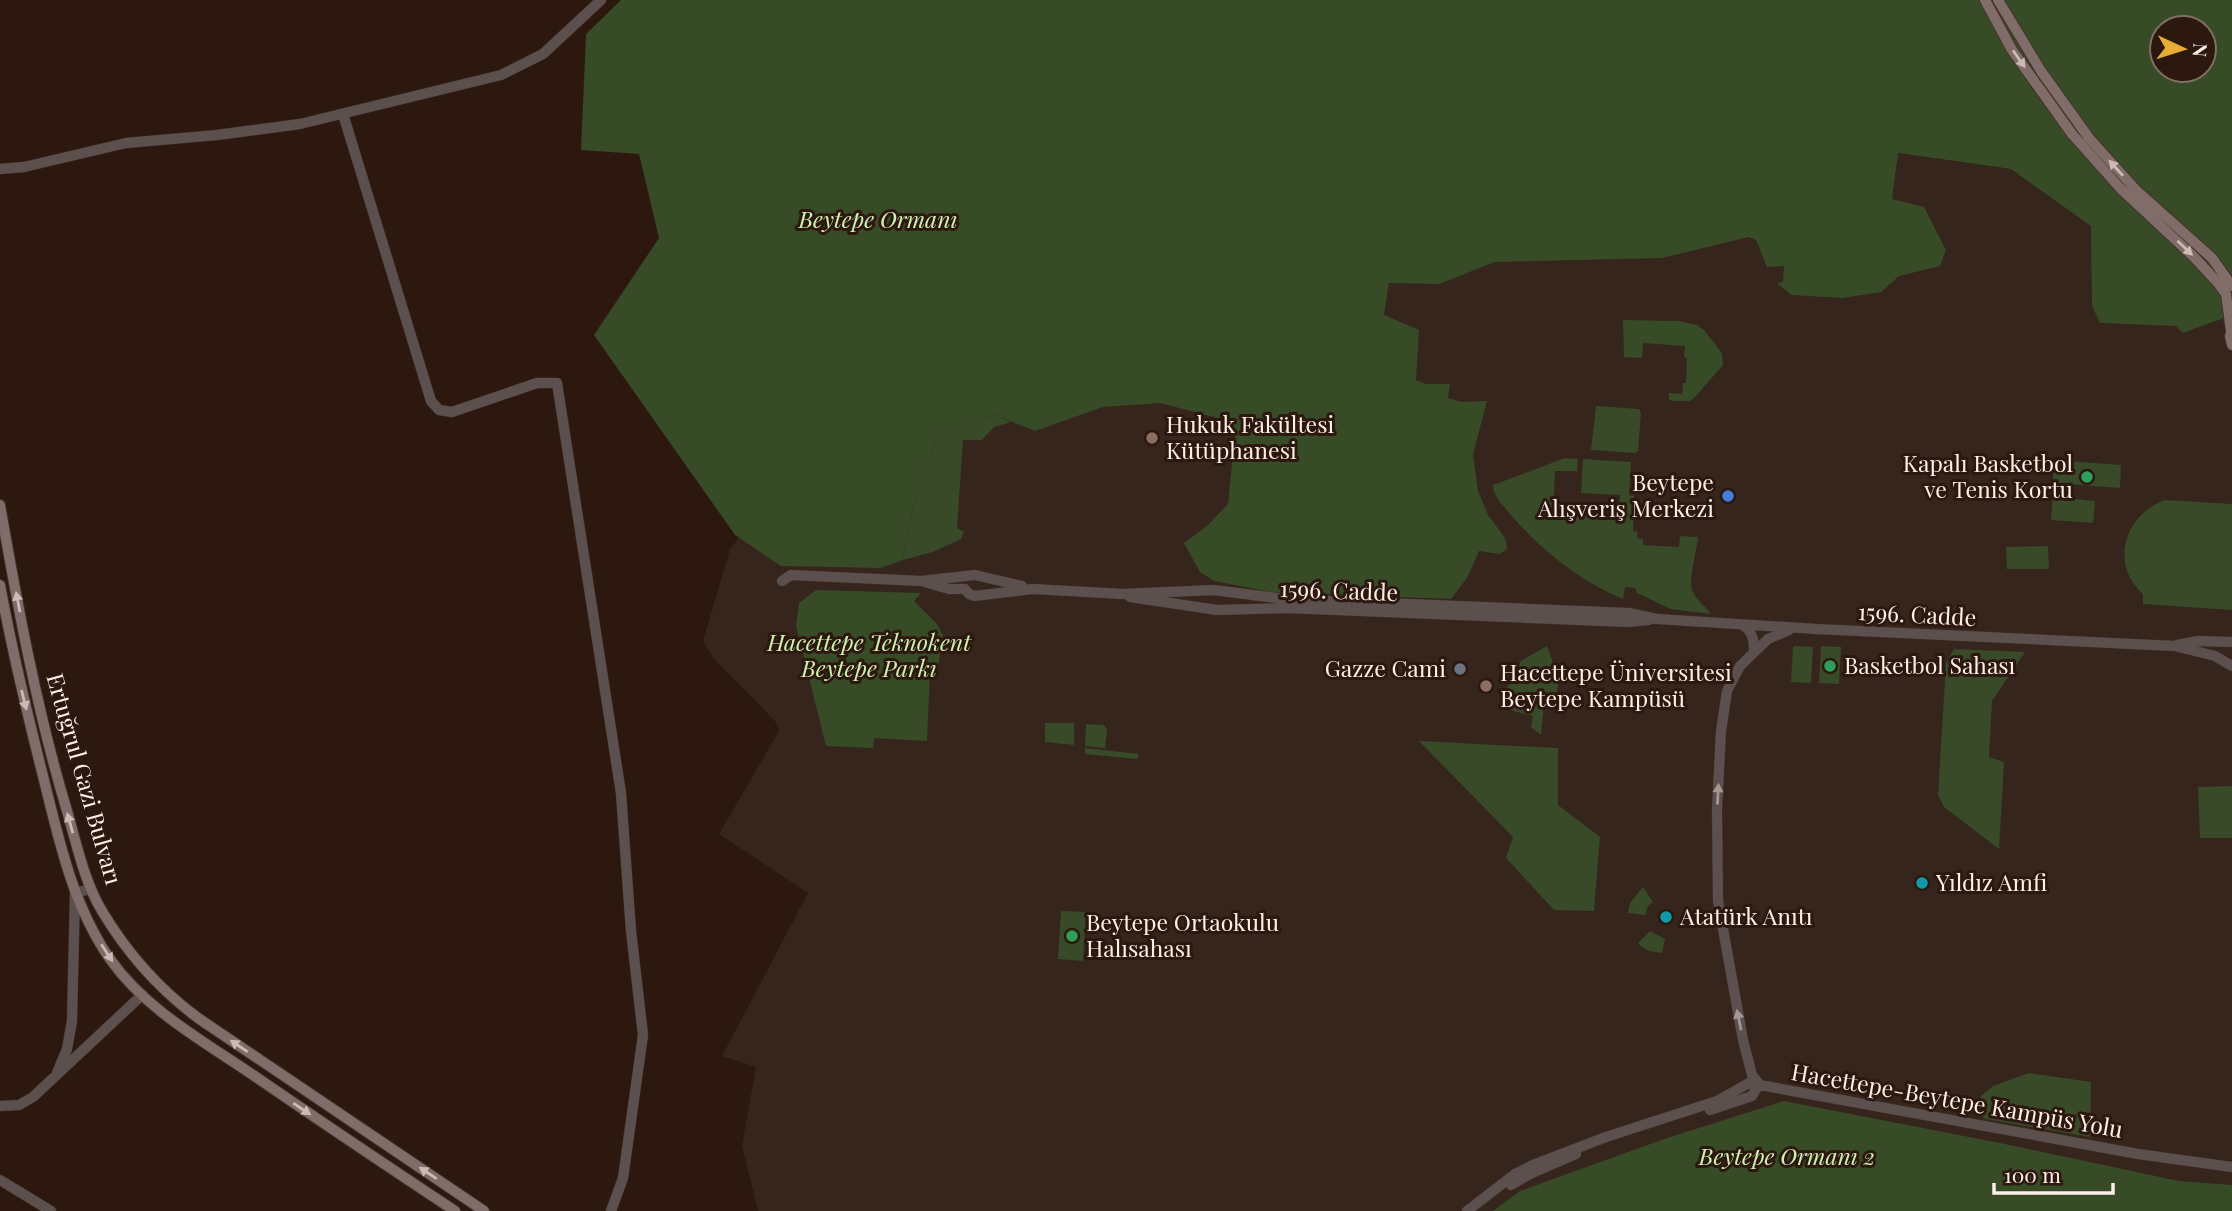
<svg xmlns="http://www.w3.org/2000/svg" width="2232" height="1211" viewBox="0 0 2232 1211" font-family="'Playfair Display',serif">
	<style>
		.education { fill: #35251c }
		.green { fill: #384a28 }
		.forest { fill: #374b26; fill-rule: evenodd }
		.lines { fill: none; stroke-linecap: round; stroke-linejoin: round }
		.tertiary-casing { stroke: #453228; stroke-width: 11 }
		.secondary-casing { stroke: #453228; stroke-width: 12 }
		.tertiary { stroke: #5c504e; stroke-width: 10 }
		.secondary { stroke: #806c69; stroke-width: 10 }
		.oneway { fill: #cbbab5 }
		.oneway2 { fill: #a49793 }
		.education-dot { fill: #8d6e63; stroke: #2c180e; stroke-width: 2.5 }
		.leisure-dot { fill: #2e9e5b; stroke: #2c180e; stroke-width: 2.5 }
		.shop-dot { fill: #3f7fe0; stroke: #2c180e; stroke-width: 2.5 }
		.worship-dot { fill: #6b7280; stroke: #2c180e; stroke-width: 2.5 }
		.culture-dot { fill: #0f9aa8; stroke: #2c180e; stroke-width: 2.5 }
		.labels { text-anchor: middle; stroke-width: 6; stroke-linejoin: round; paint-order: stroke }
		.park-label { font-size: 23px; font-style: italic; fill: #cdf1b1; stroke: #2c180e }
		.poi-label { font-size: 23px; fill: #fdeee7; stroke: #2c180e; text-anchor: start }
		.street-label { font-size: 23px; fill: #fdeee7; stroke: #2c180e }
	</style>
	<rect width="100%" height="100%" fill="#2c180e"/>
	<path class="education" d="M 1898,153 L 2011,169 L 2232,206 L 2232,1211 L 758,1211 L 742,1146 L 756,1067 L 722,1056 L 808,893 L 719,834 L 779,731 L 775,721 L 714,659 L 703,641 L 730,549 L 797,464 L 1018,344 Z"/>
	<path class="green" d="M 1596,406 L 1639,409 L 1641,413 L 1638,451 L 1635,453 L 1591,450 Z
		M 995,415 L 1011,422 L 994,427 L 982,440 L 963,440 L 957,528 L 964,532 L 961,539 L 933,552 L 903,560 C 910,515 920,472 941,431 Z
		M 1565,458 L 1578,459 L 1577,471 L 1555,471 L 1553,512 L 1619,516 L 1620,495 L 1581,493 L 1583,459 L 1631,462 L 1629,495 L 1634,496 L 1633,531 L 1638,532 L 1637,538 L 1643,539 L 1643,545 L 1679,547 L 1680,536 L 1698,537 C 1697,552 1687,582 1693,592 C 1697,601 1706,606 1711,614 L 1671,609 L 1637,593 L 1635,588 L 1625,587 L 1623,599 C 1578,580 1540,549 1509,513 C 1503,505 1493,496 1493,485 Z
		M 2054,460 L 2121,465 L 2120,488 L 2053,483 Z
		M 2053,497 L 2095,501 L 2093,523 L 2051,520 Z
		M 2165,500 L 2232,504 L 2232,610 L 2143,604 L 2143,594 C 2109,564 2125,514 2165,500 Z
		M 2048,546 L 2049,569 L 2007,569 L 2006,547 Z
		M 1547,646 L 1559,679 L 1555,705 L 1544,705 L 1541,735 L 1531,727 L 1533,716 L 1503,708 L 1503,696 L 1521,661 Z
		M 1793,646 L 1813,647 L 1811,683 L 1791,682 Z
		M 1821,646 L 1841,647 L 1839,684 L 1819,683 Z
		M 1954,649 L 2025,652 L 1992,701 L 1989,757 L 2004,762 L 1999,849 L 1944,807 L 1938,795 L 1946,663 Z
		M 1045,723 L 1074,723 L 1074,745 L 1045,742 Z
		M 1086,724 L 1104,725 L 1107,729 L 1105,748 L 1085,746 Z
		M 1419,741 L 1558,748 L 1558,805 L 1600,837 L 1594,911 L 1554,910 L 1506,858 L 1513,837 Z
		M 1085,748 L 1139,754 L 1137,759 L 1085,754 Z
		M 2232,786 L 2232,838 L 2200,838 L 2198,787 Z
		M 1643,887 L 1653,902 L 1648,906 L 1645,915 L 1628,913 L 1630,903 Z
		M 1061,911 L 1086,912 L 1083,961 L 1058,959 Z
		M 1650,931 L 1665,939 L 1662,953 C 1653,952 1644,951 1638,943 Z
		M 2029,1073 L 2091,1082 L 2090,1137 L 1985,1119 L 1977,1112 L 1981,1096 L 1993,1086 Z"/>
	<path class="forest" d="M 621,0 L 2232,0 L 2232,315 L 2183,333 L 2176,326 L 2100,323 L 2092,306 L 2091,226 L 2011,169 L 1898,153 L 1892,199 L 1924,207 L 1946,250 L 1940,266 L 1899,276 L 1881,292 L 1843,298 L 1791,295 L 1777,283 L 1783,282 L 1784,266 L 1767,267 L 1756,240 L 1749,237 L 1662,258 L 1495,262 L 1439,284 L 1389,283 L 1384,315 L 1419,330 L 1416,380 L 1426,384 L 1450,384 L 1448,398 L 1462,402 L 1487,401 L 1473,454 L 1478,491 L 1488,515 L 1505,538 L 1507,549 L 1500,554 L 1479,551 L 1467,578 L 1451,599 L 1271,592 L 1214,581 L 1200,572 L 1184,543 L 1207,526 L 1228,504 L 1235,434 L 1214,417 L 1160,403 L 1103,407 L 1035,431 L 995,415 L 941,431 C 920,472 910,515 903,560 L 880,568 L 781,566 L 735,535 L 594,335 L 659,238 L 639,154 L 581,150 L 586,34 ZM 2162,28 L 2204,28 L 2204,70 L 2162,70 Z
		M 1623,320 L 1678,321 L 1697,325 L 1704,330 L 1722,353 L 1723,365 L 1696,396 L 1690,401 L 1672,401 L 1669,399 L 1669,393 L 1682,394 L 1683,383 L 1686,383 L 1687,358 L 1684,357 L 1685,346 L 1643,343 L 1642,358 L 1624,357 Z
		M 816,590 L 921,593 L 914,601 L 937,624 L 943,635 L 937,672 L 930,671 L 927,741 L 874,738 L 873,748 L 826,746 L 796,626 L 799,603 Z
		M 1784,1101 L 2000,1143 L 2179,1181 L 2232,1185 L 2232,1211 L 1493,1211 L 1520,1191 L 1667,1138 Z"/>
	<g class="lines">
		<defs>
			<path id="tertiary" d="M 343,114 L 431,401 L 439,410 L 452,412 L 537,383 L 557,383 L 621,793 L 631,931 L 643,1035 L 623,1178 L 611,1211
				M 0,169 L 24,167 L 126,143 L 217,135 L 300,124 L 501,75 L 543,54 L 601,0
				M 782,581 L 791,575 L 921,581 L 949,589 L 965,589 L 969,594 L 975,596 L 1033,589 L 1123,594 L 1213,590 L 1285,599 L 1629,613 L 1657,619 L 1816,629 L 2175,646 L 2215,656 L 2232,666
				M 921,581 L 975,575 L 1022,586
				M 1130,597 L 1217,610 L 1286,608 L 1628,622 L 1649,620
				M 1740,624 C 1752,629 1754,639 1754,651
				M 2177,645 L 2198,641 L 2232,642
				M 57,1073 L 67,1049 L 72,1021 L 75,893 L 90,889
				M 1759,1084 L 1752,1075 L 1743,1040 L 1718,901 L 1717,809 L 1721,731 L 1727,691 L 1740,666 L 1768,639 L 1789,630
				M 0,1106 L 19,1105 L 33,1097 L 142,995
				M 1710,1110 L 1752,1096 L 1759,1084
				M 0,1180 L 51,1211
				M 1511,1185 L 1530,1174 L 1576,1154
				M 1467,1211 L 1515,1174 L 1533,1165 L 1606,1137 L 1717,1101 L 1749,1083 L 2138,1154 L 2232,1167"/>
			<path id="secondary" d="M 1985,0 L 2012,50 L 2072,134 L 2120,188 L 2195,258 L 2218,283 L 2226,294 L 2231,331
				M 1998,0 L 2041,71 L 2089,138 L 2137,191 L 2212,258 L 2232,286
				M 2232,330 L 2230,336 L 2232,345
				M 0,505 C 18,608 37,711 67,811 C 77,845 84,881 102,911 C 127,953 159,989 198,1018 L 484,1211
				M 0,585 C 12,650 27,713 43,776 C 59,840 72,904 110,959 C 145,1009 203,1041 253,1075 C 320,1121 387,1166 455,1211"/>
		</defs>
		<use href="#tertiary" class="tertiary-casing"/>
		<use href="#secondary" class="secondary-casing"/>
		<use href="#tertiary" class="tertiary"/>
		<use href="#secondary" class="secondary"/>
	</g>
	<defs><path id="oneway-solid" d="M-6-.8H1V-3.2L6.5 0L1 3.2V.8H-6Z" transform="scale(1.75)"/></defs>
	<g class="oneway">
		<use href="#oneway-solid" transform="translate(2019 59) rotate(55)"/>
		<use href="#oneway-solid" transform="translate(2116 168) rotate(-132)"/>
		<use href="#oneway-solid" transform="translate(2185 248) rotate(44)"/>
		<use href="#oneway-solid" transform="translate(18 602) rotate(-101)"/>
		<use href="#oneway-solid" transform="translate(24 700) rotate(76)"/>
		<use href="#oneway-solid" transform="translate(70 823) rotate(-106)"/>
		<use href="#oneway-solid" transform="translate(107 953) rotate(57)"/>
		<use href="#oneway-solid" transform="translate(239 1046) rotate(-146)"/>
		<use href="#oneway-solid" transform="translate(302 1109) rotate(34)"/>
		<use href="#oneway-solid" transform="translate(428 1173) rotate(-146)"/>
	</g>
	<g class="oneway2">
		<use href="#oneway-solid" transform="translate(1718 794) rotate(-87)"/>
		<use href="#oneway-solid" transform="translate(1739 1020) rotate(-102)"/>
	</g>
	<g class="education-dot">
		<circle cx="1152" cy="438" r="7"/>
		<circle cx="1486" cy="686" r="7"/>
	</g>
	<g class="leisure-dot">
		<circle cx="2087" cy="477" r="7"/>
		<circle cx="1830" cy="666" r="7"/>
		<circle cx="1072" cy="936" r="7"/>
	</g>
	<circle class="shop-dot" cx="1728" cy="496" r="7"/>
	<circle class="worship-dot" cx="1460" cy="669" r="7"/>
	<g class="culture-dot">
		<circle cx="1922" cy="883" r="7"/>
		<circle cx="1666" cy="917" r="7"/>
	</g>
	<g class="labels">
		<g class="park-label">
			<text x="878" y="228">Beytepe Ormanı</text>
			<text x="869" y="651">Hacettepe Teknokent<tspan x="869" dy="26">Beytepe Parkı</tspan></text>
			<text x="1787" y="1165">Beytepe Ormanı 2</text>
		</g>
		<g class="poi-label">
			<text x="1166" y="433">Hukuk Fakültesi<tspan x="1166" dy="26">Kütüphanesi</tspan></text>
			<text x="2073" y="472" text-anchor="end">Kapalı Basketbol<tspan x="2073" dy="26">ve Tenis Kortu</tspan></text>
			<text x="1714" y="491" text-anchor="end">Beytepe<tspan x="1714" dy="26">Alışveriş Merkezi</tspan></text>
			<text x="1844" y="674">Basketbol Sahası</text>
			<text x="1446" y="677" text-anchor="end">Gazze Cami</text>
			<text x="1500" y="681">Hacettepe Üniversitesi<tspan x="1500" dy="26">Beytepe Kampüsü</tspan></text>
			<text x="1936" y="891">Yıldız Amfi</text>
			<text x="1680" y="925">Atatürk Anıtı</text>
			<text x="1086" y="931">Beytepe Ortaokulu<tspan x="1086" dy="26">Halısahası</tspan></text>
		</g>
		<g class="street-label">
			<text transform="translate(1339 591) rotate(2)" y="8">1596. Cadde</text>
			<text transform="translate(1917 615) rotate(3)" y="8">1596. Cadde</text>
			<text transform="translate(84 779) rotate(74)" y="8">Ertuğrul Gazi Bulvarı</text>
			<text transform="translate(1957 1101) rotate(10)" y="8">Hacettepe-Beytepe Kampüs Yolu</text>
		</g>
	</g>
	<g transform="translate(2183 49) rotate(94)"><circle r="33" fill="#2c180e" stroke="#806e65" stroke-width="2"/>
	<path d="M0-5L12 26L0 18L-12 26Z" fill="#e6ac36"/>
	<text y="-10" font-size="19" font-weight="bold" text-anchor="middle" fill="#fdeee7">N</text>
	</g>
	<path d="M1994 1183v10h119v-10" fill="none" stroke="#fdeee7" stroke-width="3.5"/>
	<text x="2004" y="1183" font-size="21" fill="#fdeee7" stroke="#2c180e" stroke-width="5" paint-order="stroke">100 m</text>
</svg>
